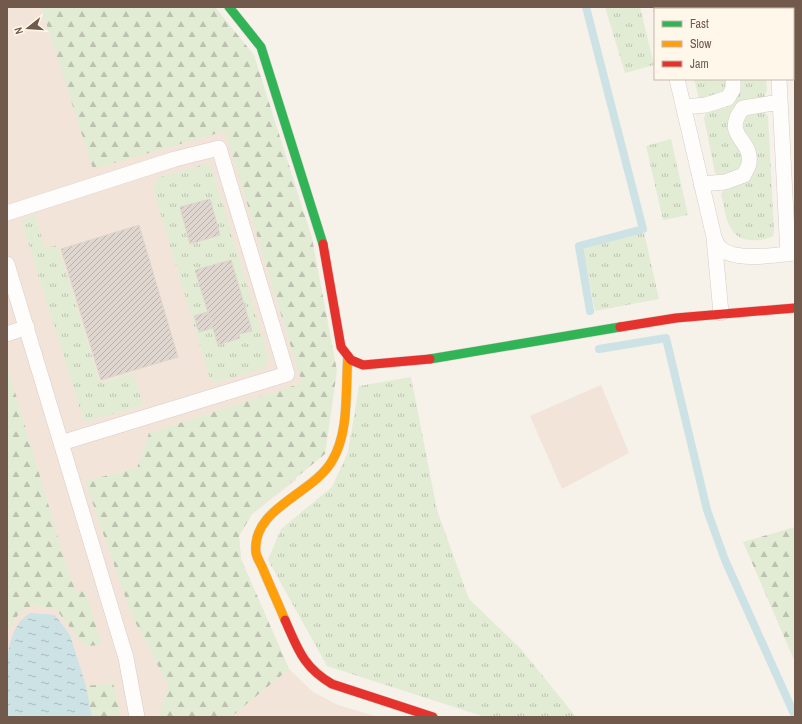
<svg xmlns="http://www.w3.org/2000/svg" width="802" height="724" viewBox="0 0 802 724" font-family="'Archivo Narrow',sans-serif">
	<style>
		.commercial { fill: #f3e4da }
		.grass { fill: url(#grass-tufts) }
		.forest { fill: url(#forest-firs) }
		.water { fill: url(#water-ripples) }
		.lines { fill: none; stroke-linecap: round; stroke-linejoin: round }
		.stream { stroke: #cce2e5; stroke-width: 8 }
		.building { fill: url(#building-hatch); stroke: #ded5cc }
		.lane-casing { stroke: #d4cdc6; stroke-width: 16 }
		.fast-casing { stroke: #d4cec6; stroke-width: 10 }
		.slow-casing { stroke: #d4cec6; stroke-width: 10 }
		.jam-casing { stroke: #d4cec6; stroke-width: 10 }
		.lane { stroke: #fefdfc; stroke-width: 15 }
		.fast { stroke: #30b455; stroke-width: 9 }
		.slow { stroke: #ff9f0a; stroke-width: 9 }
		.jam { stroke: #e5322d; stroke-width: 9 }
	</style>
	<defs>
		<pattern id="grass-tufts" width="24" height="20" patternUnits="userSpaceOnUse"><rect width="24" height="20" fill="#e2ecd5"/><path d="M3 7l-1-3M5 7V3M7 7l1-3M15 17l-1-3M17 17v-4M19 17l1-3" fill="none" stroke="#bcc2af"/></pattern>
		<pattern id="forest-firs" width="22" height="20" patternUnits="userSpaceOnUse"><rect width="22" height="20" fill="#e2ecd5"/><path d="M5 1l3.5 6h-7zM16 11l3.5 6h-7z" fill="#bcc2af"/></pattern>
		<pattern id="water-ripples" width="26" height="14" patternUnits="userSpaceOnUse"><rect width="26" height="14" fill="#cce2e5"/><path d="M2 4q2-2 4 0t4 0M15 11q2-2 4 0t4 0" fill="none" stroke="#aababc"/></pattern>
		<pattern id="building-hatch" width="6" height="6" patternUnits="userSpaceOnUse"><rect width="6" height="6" fill="#dfd7cf"/><path d="M-1 1l2-2M0 6l6-6M5 7l2-2" fill="none" stroke="#b9b1aa"/></pattern>
	</defs>
	<rect width="100%" height="100%" fill="#f6f1e9"/>
	<path class="commercial" d="M 7,7 L 215,7 L 312,238 L 296,480 L 252,514 L 239,536 L 241,559 L 289,669 L 313,692 L 338,705 L 378,717 L 7,717 Z
		M 601,385 L 629,453 L 562,489 L 530,416 Z"/>
	<path class="grass" d="M 605,7 L 640,7 L 654,65 L 625,73 Z
		M 677,7 L 763,7 L 763,8 L 678,9 Z
		M 694,79 L 727,79 C 723,99 717,97 699,99 Z
		M 740,79 L 766,79 L 767,90 L 764,97 L 748,100 L 740,103 L 742,164 L 740,171 L 721,176 L 715,173 L 704,118 L 706,113 C 723,108 744,104 740,79 Z
		M 763,111 L 768,116 L 774,230 L 773,236 C 764,240 757,241 748,240 C 726,236 726,213 721,194 L 724,189 L 742,183 L 740,125 L 748,112 Z
		M 671,139 L 688,215 L 663,220 L 646,146 Z
		M 208,163 L 211,165 L 269,358 L 264,368 L 217,382 L 210,379 L 153,189 L 157,178 Z
		M 35,215 L 45,248 L 58,245 L 100,383 L 133,373 L 143,405 L 84,422 L 21,220 Z
		M 644,232 L 659,299 L 595,311 L 583,249 Z
		M 411,377 L 437,510 L 469,599 L 520,648 L 576,717 L 485,717 L 327,666 L 268,560 L 281,529 L 332,487 L 348,452 L 359,386 Z"/>
	<path class="forest" d="M 41,7 L 215,7 L 254,55 L 312,238 L 337,371 L 325,454 L 252,514 L 239,536 L 241,559 L 289,669 L 231,717 L 159,717 L 168,685 L 131,614 L 85,481 L 137,468 L 149,433 L 302,383 L 225,131 L 93,169 Z
		M 7,365 L 66,564 L 76,592 L 85,591 L 102,645 L 84,646 L 56,609 L 33,605 L 20,612 L 7,631 Z
		M 795,527 L 795,662 L 743,542 Z
		M 113,683 L 120,711 L 119,717 L 92,717 L 86,686 Z"/>
	<path class="water" d="M 30,613 L 55,615 L 70,635 L 86,686 L 92,717 L 7,717 C 7,685 0,631 30,613 Z"/>
	<g class="lines">
		<path class="stream" d="M 586,7 L 643,229 L 579,246 L 590,311
			M 599,349 L 666,338 L 707,510 L 725,560 L 795,716"/>
	</g>
	<path class="building" d="M 210,199 L 220,235 L 190,244 L 180,207 Z
		M 139,225 L 178,357 L 101,380 L 61,249 Z
		M 231,260 L 252,331 L 239,334 L 240,338 L 218,345 L 195,270 Z
		M 207,312 L 213,328 L 199,332 L 194,316 Z"/>
	<g class="lines">
		<defs>
			<path id="lane" d="M 661,7 L 661,9
				M 775,7 L 775,9
				M 793,36 L 795,36
				M 677,79 L 714,237 C 715,240 717,245 720,248 C 735,262 776,255 795,253
				M 779,79 L 788,254
				M 684,107 L 706,105 L 728,98 L 733,89 L 733,79
				M 701,184 L 725,182 L 744,175 C 745,171 749,167 749,163 C 753,139 721,136 743,108 L 780,102
				M 7,213 L 175,159 L 219,148 L 287,374 L 61,443
				M 714,238 L 721,313
				M 7,264 L 126,658 L 137,717
				M 7,334 L 27,327"/>
			<path id="fast" d="M 229,7 L 261,47 L 323,244
				M 430,359 L 620,327"/>
			<path id="slow" d="M 285,620 C 278,603 270,586 263,569 C 261,564 257,558 256,553 C 251,508 312,495 332,461 C 350,431 345,389 348,356"/>
			<path id="jam" d="M 323,244 L 341,347 L 351,360 L 363,365 L 430,359
				M 620,327 L 676,318 L 795,308
				M 285,620 C 298,649 303,667 332,684 L 433,717"/>
		</defs>
		<use href="#lane" class="lane-casing"/>
		<use href="#fast" class="fast-casing"/>
		<use href="#slow" class="slow-casing"/>
		<use href="#jam" class="jam-casing"/>
		<use href="#lane" class="lane"/>
		<use href="#fast" class="fast"/>
		<use href="#slow" class="slow"/>
		<use href="#jam" class="jam"/>
	</g>
	<rect width="802" height="724" fill="none" stroke="#715a4c" stroke-width="16"/>
	<rect x="654" y="8" width="140" height="72" fill="#fef7ea" stroke="#c6b8ab"/>
	<rect x="662" y="21" width="20" height="6" fill="#30b455" stroke="#c6b8ab"/>
	<text x="690" y="28" font-size="12" fill="#715a4c">Fast</text>
	<rect x="662" y="41" width="20" height="6" fill="#ff9f0a" stroke="#c6b8ab"/>
	<text x="690" y="48" font-size="12" fill="#715a4c">Slow</text>
	<rect x="662" y="61" width="20" height="6" fill="#e5322d" stroke="#c6b8ab"/>
	<text x="690" y="68" font-size="12" fill="#715a4c">Jam</text>
	<g transform="translate(28 28) rotate(253)" stroke="#fef7ea" stroke-width="3" paint-order="stroke">
	<path d="M0-3L7 15L0 10L-7 15Z" fill="#715a4c"/>
	<text y="-6" font-size="11" font-weight="bold" text-anchor="middle" fill="#715a4c">N</text>
	</g>
</svg>
